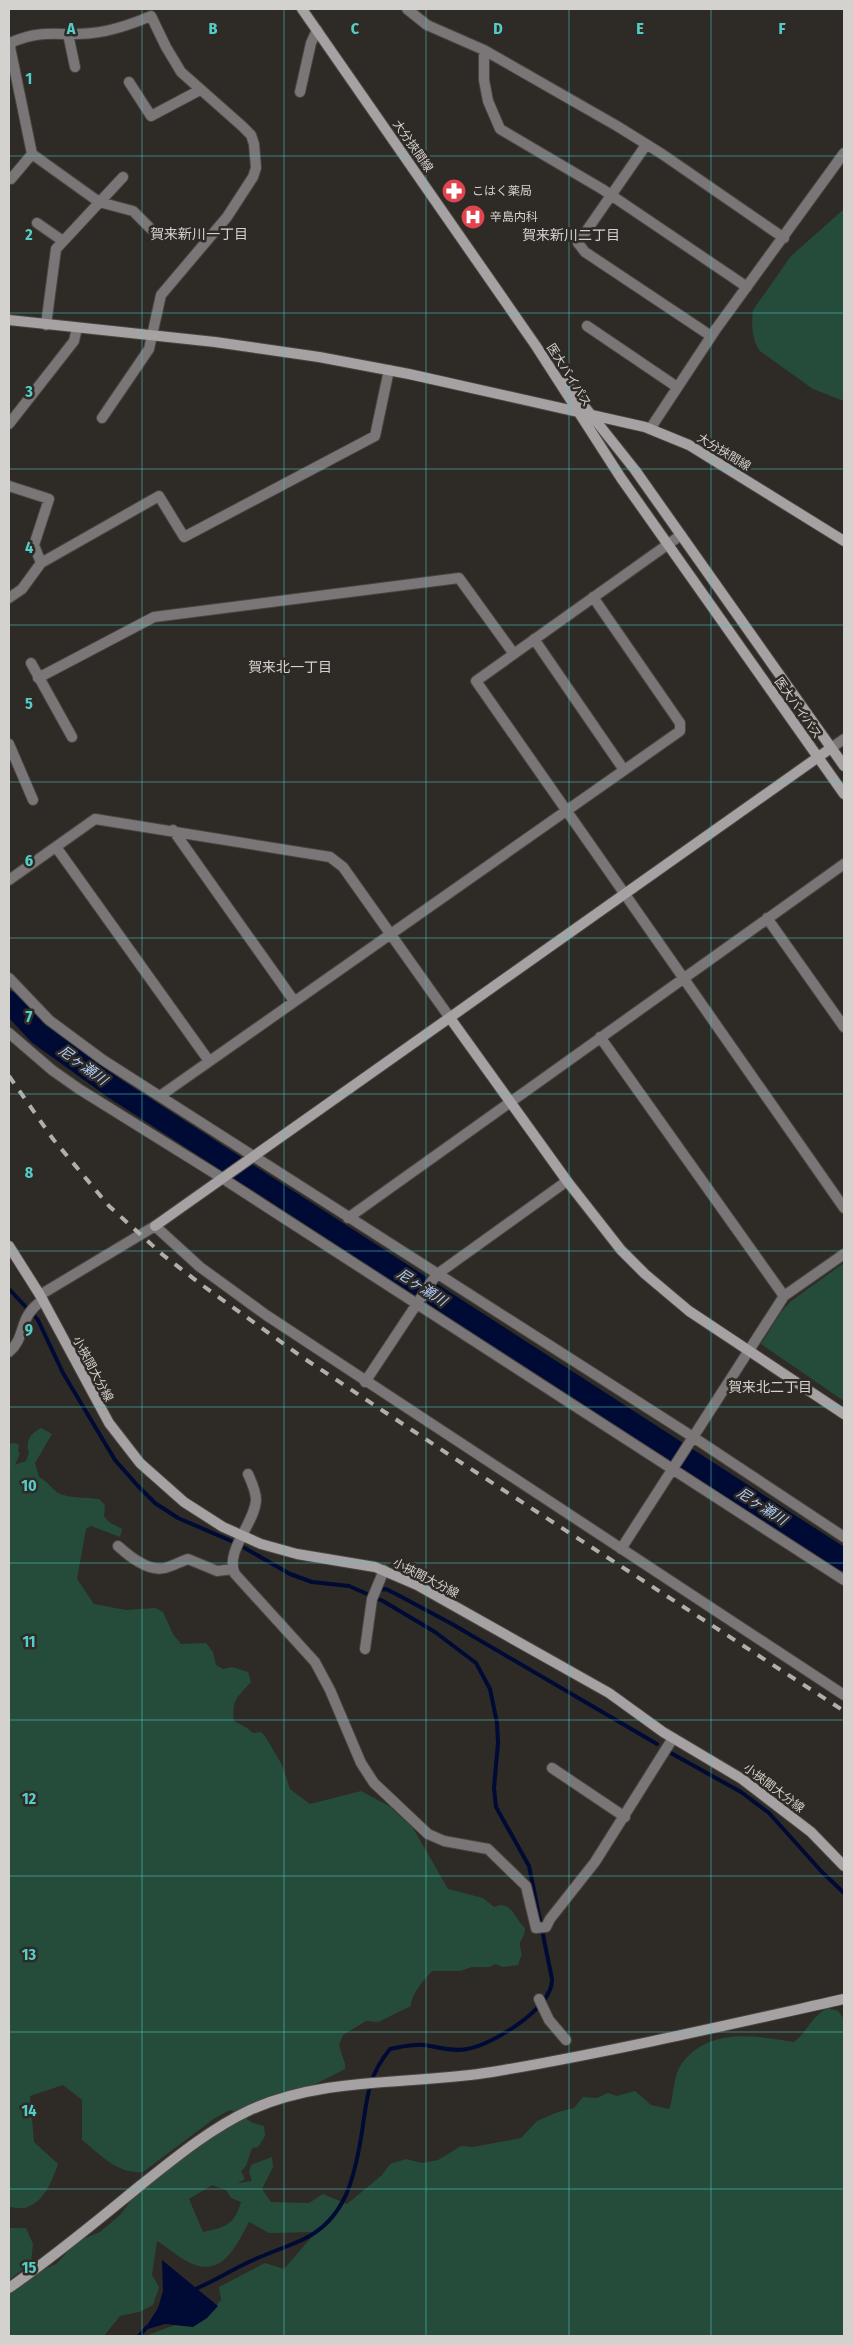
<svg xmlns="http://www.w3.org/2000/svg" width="853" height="2345" viewBox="0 0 853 2345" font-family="'Fira Sans Condensed','Noto Sans JP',sans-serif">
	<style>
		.green { fill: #254c3b; fill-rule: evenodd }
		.water { fill: #000b35 }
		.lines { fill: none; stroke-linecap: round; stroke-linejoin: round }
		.stream { stroke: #000b35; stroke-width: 4 }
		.river { stroke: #000b35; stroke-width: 22 }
		.street-casing { stroke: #494540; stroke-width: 12 }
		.secondary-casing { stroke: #494540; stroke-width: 12 }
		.street { stroke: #7a7677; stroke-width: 10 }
		.secondary { stroke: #a6a1a2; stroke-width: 10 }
		.rail { stroke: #b1aeab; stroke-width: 4; stroke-dasharray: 9 9; stroke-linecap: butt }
		.grid { fill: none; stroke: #54cdc8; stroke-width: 1; stroke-opacity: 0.55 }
		.labels { text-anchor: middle; stroke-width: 5; stroke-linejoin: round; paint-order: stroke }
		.street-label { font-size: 12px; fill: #d4d2cf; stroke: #2e2a25 }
		.poi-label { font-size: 12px; fill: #d4d2cf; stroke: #2e2a25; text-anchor: start }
		.neighbourhood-label { font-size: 14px; fill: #d4d2cf; stroke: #2e2a25 }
		.water-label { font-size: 14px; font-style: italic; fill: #b1cdfa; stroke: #2e2a25 }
		.grid-label { font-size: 16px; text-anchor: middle; font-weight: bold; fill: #54cdc8; stroke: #2e2a25; stroke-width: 5; stroke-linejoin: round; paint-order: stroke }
	</style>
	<rect width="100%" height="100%" fill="#2e2a25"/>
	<path class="green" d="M 844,209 L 844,401 L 813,389 L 760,351 C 752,341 751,323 753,310 L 791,256 Z
		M 844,1263 L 844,1401 L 761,1344 L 781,1312 L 791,1301 Z
		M 41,1428 L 52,1434 L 35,1463 L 39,1477 C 47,1481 53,1490 58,1493 C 72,1499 86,1497 99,1499 L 105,1505 L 104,1516 L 109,1522 L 122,1529 L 120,1537 L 91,1526 L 86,1529 L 77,1579 L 94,1604 L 126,1610 L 155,1608 L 163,1612 L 173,1634 L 181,1644 L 206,1643 L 213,1652 L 216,1665 L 223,1669 L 232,1667 L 248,1672 L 251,1682 C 238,1697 231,1699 234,1721 L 247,1728 L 253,1733 L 261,1732 L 265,1736 L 282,1765 L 290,1789 L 310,1804 L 361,1791 L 389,1806 L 413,1828 L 448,1889 L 483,1898 L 494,1907 C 512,1899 515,1920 525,1928 C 524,1944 516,1937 522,1954 L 518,1965 L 503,1967 L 495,1964 L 490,1967 L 472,1967 L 460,1971 L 432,1971 C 424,1980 411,1994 411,2006 L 378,2022 L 366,2021 L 343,2035 L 339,2045 L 345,2064 L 345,2069 L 306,2089 L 236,2112 L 230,2110 L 215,2118 L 143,2172 C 117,2174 101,2155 82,2140 L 82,2100 L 63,2085 L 30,2096 L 34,2142 L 58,2164 C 52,2181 44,2203 25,2208 C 21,2209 13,2207 9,2207 L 9,1444 L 14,1443 L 19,1445 L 18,1452 L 20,1453 L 15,1465 L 26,1461 L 29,1453 C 25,1441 30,1434 41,1428 Z
		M 828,2008 L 838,2011 L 844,2019 L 844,2336 L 145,2336 L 210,2312 L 221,2300 L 219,2287 L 265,2263 L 284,2269 L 316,2232 L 269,2233 L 249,2222 C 234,2250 220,2282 183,2259 C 174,2254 166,2246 157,2241 L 152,2275 L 159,2287 L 153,2305 L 139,2312 L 120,2316 L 104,2336 L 9,2336 L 9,2295 L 33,2275 L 56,2264 L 78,2241 L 100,2232 L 121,2214 L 143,2183 L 242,2116 L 253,2123 L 264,2126 L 265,2136 L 258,2147 L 252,2148 L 246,2166 L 241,2171 L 245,2179 L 238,2183 L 252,2181 L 249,2172 L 251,2165 L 272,2157 L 273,2167 L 262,2189 L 271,2202 L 309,2203 L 323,2194 L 347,2204 L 382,2175 L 390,2164 L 406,2159 L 422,2163 L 438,2160 L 461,2146 L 473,2147 L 521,2138 L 537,2121 L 558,2112 L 574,2108 L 583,2097 L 597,2098 L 608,2093 L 617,2096 L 635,2091 L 651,2105 L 669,2109 C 675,2094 672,2076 683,2062 C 711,2027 756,2036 794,2042 C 808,2031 812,2015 828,2008 ZM 212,2185 L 226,2190 L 231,2198 L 241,2202 C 234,2225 226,2227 203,2232 L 189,2199 Z
		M 9,2228 L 26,2228 L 33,2244 L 31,2263 L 9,2280 Z"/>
	<path class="water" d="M 162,2260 L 218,2306 L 207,2318 L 193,2327 L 165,2324 L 144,2330 L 158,2308 L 163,2291 Z"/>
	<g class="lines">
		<path class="stream" d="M 9,1289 L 38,1320 L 63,1373 L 115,1460 L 138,1486 L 155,1503 L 178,1518 L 236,1543 L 290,1574 L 312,1582 L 349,1586 L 383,1601 L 435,1632 L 476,1663 L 490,1689 L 497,1723 L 498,1743 L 494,1788 L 496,1807 L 529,1866 L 552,1979 C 553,2008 492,2045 467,2049 C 453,2052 438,2047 424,2045 C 412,2044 401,2047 390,2049 C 366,2078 367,2102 361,2138 C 354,2179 345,2219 304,2239 C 287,2247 268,2253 251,2261 C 231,2270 213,2282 193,2290
			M 378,1590 L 386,1589 L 396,1594 L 452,1624 L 657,1744
			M 669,1752 L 741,1792 L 769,1813 L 822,1872 L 844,1893
			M 139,2336 L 147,2327"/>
		<path class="river" d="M 9,1002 L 39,1034 L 114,1088 L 844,1560"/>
		<defs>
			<path id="street" d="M 407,9 L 427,25 L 484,50 L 617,126 L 662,154 L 784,238
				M 68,34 L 75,67
				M 484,50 L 484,80 L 488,101 L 500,129 L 602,189 L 747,287
				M 129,82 L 151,116 L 200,90
				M 300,92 L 311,43 L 317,30
				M 646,145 L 578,243 L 585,252 L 711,336
				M 11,179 L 32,154
				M 37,223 L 63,241
				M 46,325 L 56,249 L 123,177
				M 587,326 L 677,387
				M 102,418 L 149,349 L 161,295 L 227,217 L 253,177 L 256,168 L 254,144 L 251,135 L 242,126 L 181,72 L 166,47 L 151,16 C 132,24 113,31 92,33 C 59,37 46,28 12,42 L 10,47 L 32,154 L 99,202 L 133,211 L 151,229
				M 9,424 L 74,341 L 77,328
				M 650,429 L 716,329 L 844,153
				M 9,486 L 49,499 L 34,545 L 41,563
				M 681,535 L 476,681 L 844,1208
				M 9,598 L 22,589 L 41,563 L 159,496 L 184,537 L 375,436 L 389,370
				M 534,639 L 624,770
				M 31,663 L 72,737
				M 38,678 L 154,617 L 459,578 L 514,654
				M 9,744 L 33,800
				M 831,748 L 844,739
				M 173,830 L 294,1001
				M 56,847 L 209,1061
				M 9,880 L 95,819 L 330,857 L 343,867 L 450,1018
				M 767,918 L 844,1027
				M 9,978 L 49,1020 L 103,1060 L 693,1437 L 844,1537
				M 9,1033 L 52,1070 L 79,1089 L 222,1178 L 844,1580
				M 600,1037 L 784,1296
				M 160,1096 L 680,731 L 680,723 L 593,597
				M 348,1218 L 844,864
				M 40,1295 L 155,1226 L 200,1267 L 266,1315 L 844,1695
				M 9,1352 C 27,1337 17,1317 43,1300
				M 365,1382 L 436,1275 L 567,1181
				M 248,1474 C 252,1483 256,1491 256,1500 C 255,1523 224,1552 235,1574 L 315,1662 L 330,1690 L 361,1763 L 374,1783 L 428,1834 L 444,1841 L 488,1849 L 526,1886 L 536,1928 L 546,1927 L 550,1919 L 595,1862 L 673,1738
				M 118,1546 C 129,1556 148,1572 165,1568 C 172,1566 180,1562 188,1559 L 217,1571 L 233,1569
				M 621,1549 L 784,1296 L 844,1254
				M 365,1649 L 372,1599 L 384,1570
				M 552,1768 L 625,1817
				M 539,1999 L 549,2020 L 566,2040"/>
			<path id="secondary" d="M 302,9 L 536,346 L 621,478 L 844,794
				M 9,320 L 215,342 L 319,357 L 409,374 L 645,427 L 689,445 L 844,541
				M 565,382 L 635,470 L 844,766
				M 450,1018 L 567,1181 L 621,1250 L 645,1274 L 689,1311 L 844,1414
				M 155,1226 L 831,748
				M 9,1246 L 40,1295 L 109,1423 L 140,1463 L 184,1502 L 223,1527 L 261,1544 L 297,1554 L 375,1567 L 417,1585 L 609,1693 L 663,1732 L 742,1779 L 811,1832 L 844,1866
				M 9,2288 C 55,2256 98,2220 141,2185 C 176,2157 210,2129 250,2110 C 325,2076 412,2085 492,2072 C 610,2052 727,2025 844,1999"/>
		</defs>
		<use href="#street" class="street-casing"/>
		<use href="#secondary" class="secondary-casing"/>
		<use href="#street" class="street"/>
		<use href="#secondary" class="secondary"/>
		<path class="rail" d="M 9,1076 L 53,1139 L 109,1206 L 163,1255 L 202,1285 L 302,1357 L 454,1458 L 844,1711"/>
	</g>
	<path class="grid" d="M 142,9 L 142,2336M 284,9 L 284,2336M 426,9 L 426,2336M 569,9 L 569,2336M 711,9 L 711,2336M 9,156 L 844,156M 9,313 L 844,313M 9,469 L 844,469M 9,625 L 844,625M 9,782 L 844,782M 9,938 L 844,938M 9,1094 L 844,1094M 9,1251 L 844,1251M 9,1407 L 844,1407M 9,1563 L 844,1563M 9,1720 L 844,1720M 9,1876 L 844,1876M 9,2032 L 844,2032M 9,2189 L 844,2189"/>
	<defs>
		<symbol id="pharmacy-disc" viewBox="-11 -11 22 22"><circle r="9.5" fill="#e0444e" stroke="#2e2a25"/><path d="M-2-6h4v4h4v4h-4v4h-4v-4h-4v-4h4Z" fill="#fff"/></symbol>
		<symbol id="hospital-disc" viewBox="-11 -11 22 22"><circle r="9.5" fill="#e0444e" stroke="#2e2a25"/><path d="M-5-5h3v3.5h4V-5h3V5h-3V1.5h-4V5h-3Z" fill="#fff"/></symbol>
	</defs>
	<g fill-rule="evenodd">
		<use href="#pharmacy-disc" x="440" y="177" width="28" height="28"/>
		<use href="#hospital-disc" x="459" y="203" width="28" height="28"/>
	</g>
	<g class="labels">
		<g class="street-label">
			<text transform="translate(413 146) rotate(55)" y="4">大分挾間線</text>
			<text transform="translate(569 375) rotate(58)" y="4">医大バイパス</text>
			<text transform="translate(724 452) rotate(31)" y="4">大分挾間線</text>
			<text transform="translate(798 708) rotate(55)" y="4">医大バイパス</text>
			<text transform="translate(93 1369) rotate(62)" y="4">小挾間大分線</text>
			<text transform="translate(426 1578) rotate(27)" y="4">小挾間大分線</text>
			<text transform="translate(774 1788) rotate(37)" y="4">小挾間大分線</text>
		</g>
		<g class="poi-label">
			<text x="472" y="195">こはく薬局</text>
			<text x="490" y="221">辛島内科</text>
		</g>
		<g class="neighbourhood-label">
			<text x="199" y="239">賀来新川一丁目</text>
			<text x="571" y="240">賀来新川二丁目</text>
			<text x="290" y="672">賀来北一丁目</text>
			<text x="770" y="1392">賀来北二丁目</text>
		</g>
		<g class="water-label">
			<text transform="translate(83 1065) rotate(36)" y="5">尼ヶ瀬川</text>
			<text transform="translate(422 1287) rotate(33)" y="5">尼ヶ瀬川</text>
			<text transform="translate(762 1506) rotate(33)" y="5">尼ヶ瀬川</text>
		</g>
	</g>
	<g class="grid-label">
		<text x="71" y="34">A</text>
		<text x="213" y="34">B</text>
		<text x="355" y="34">C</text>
		<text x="498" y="34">D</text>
		<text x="640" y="34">E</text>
		<text x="782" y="34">F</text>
		<text x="29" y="84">1</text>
		<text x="29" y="240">2</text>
		<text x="29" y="397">3</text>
		<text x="29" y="553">4</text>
		<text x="29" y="709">5</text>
		<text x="29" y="866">6</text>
		<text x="29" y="1022">7</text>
		<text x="29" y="1178">8</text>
		<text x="29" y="1335">9</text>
		<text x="29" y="1491">10</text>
		<text x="29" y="1647">11</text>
		<text x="29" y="1804">12</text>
		<text x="29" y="1960">13</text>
		<text x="29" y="2116">14</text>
		<text x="29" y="2273">15</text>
	</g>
	<rect width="853" height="2345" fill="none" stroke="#d4d2cf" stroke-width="20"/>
</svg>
